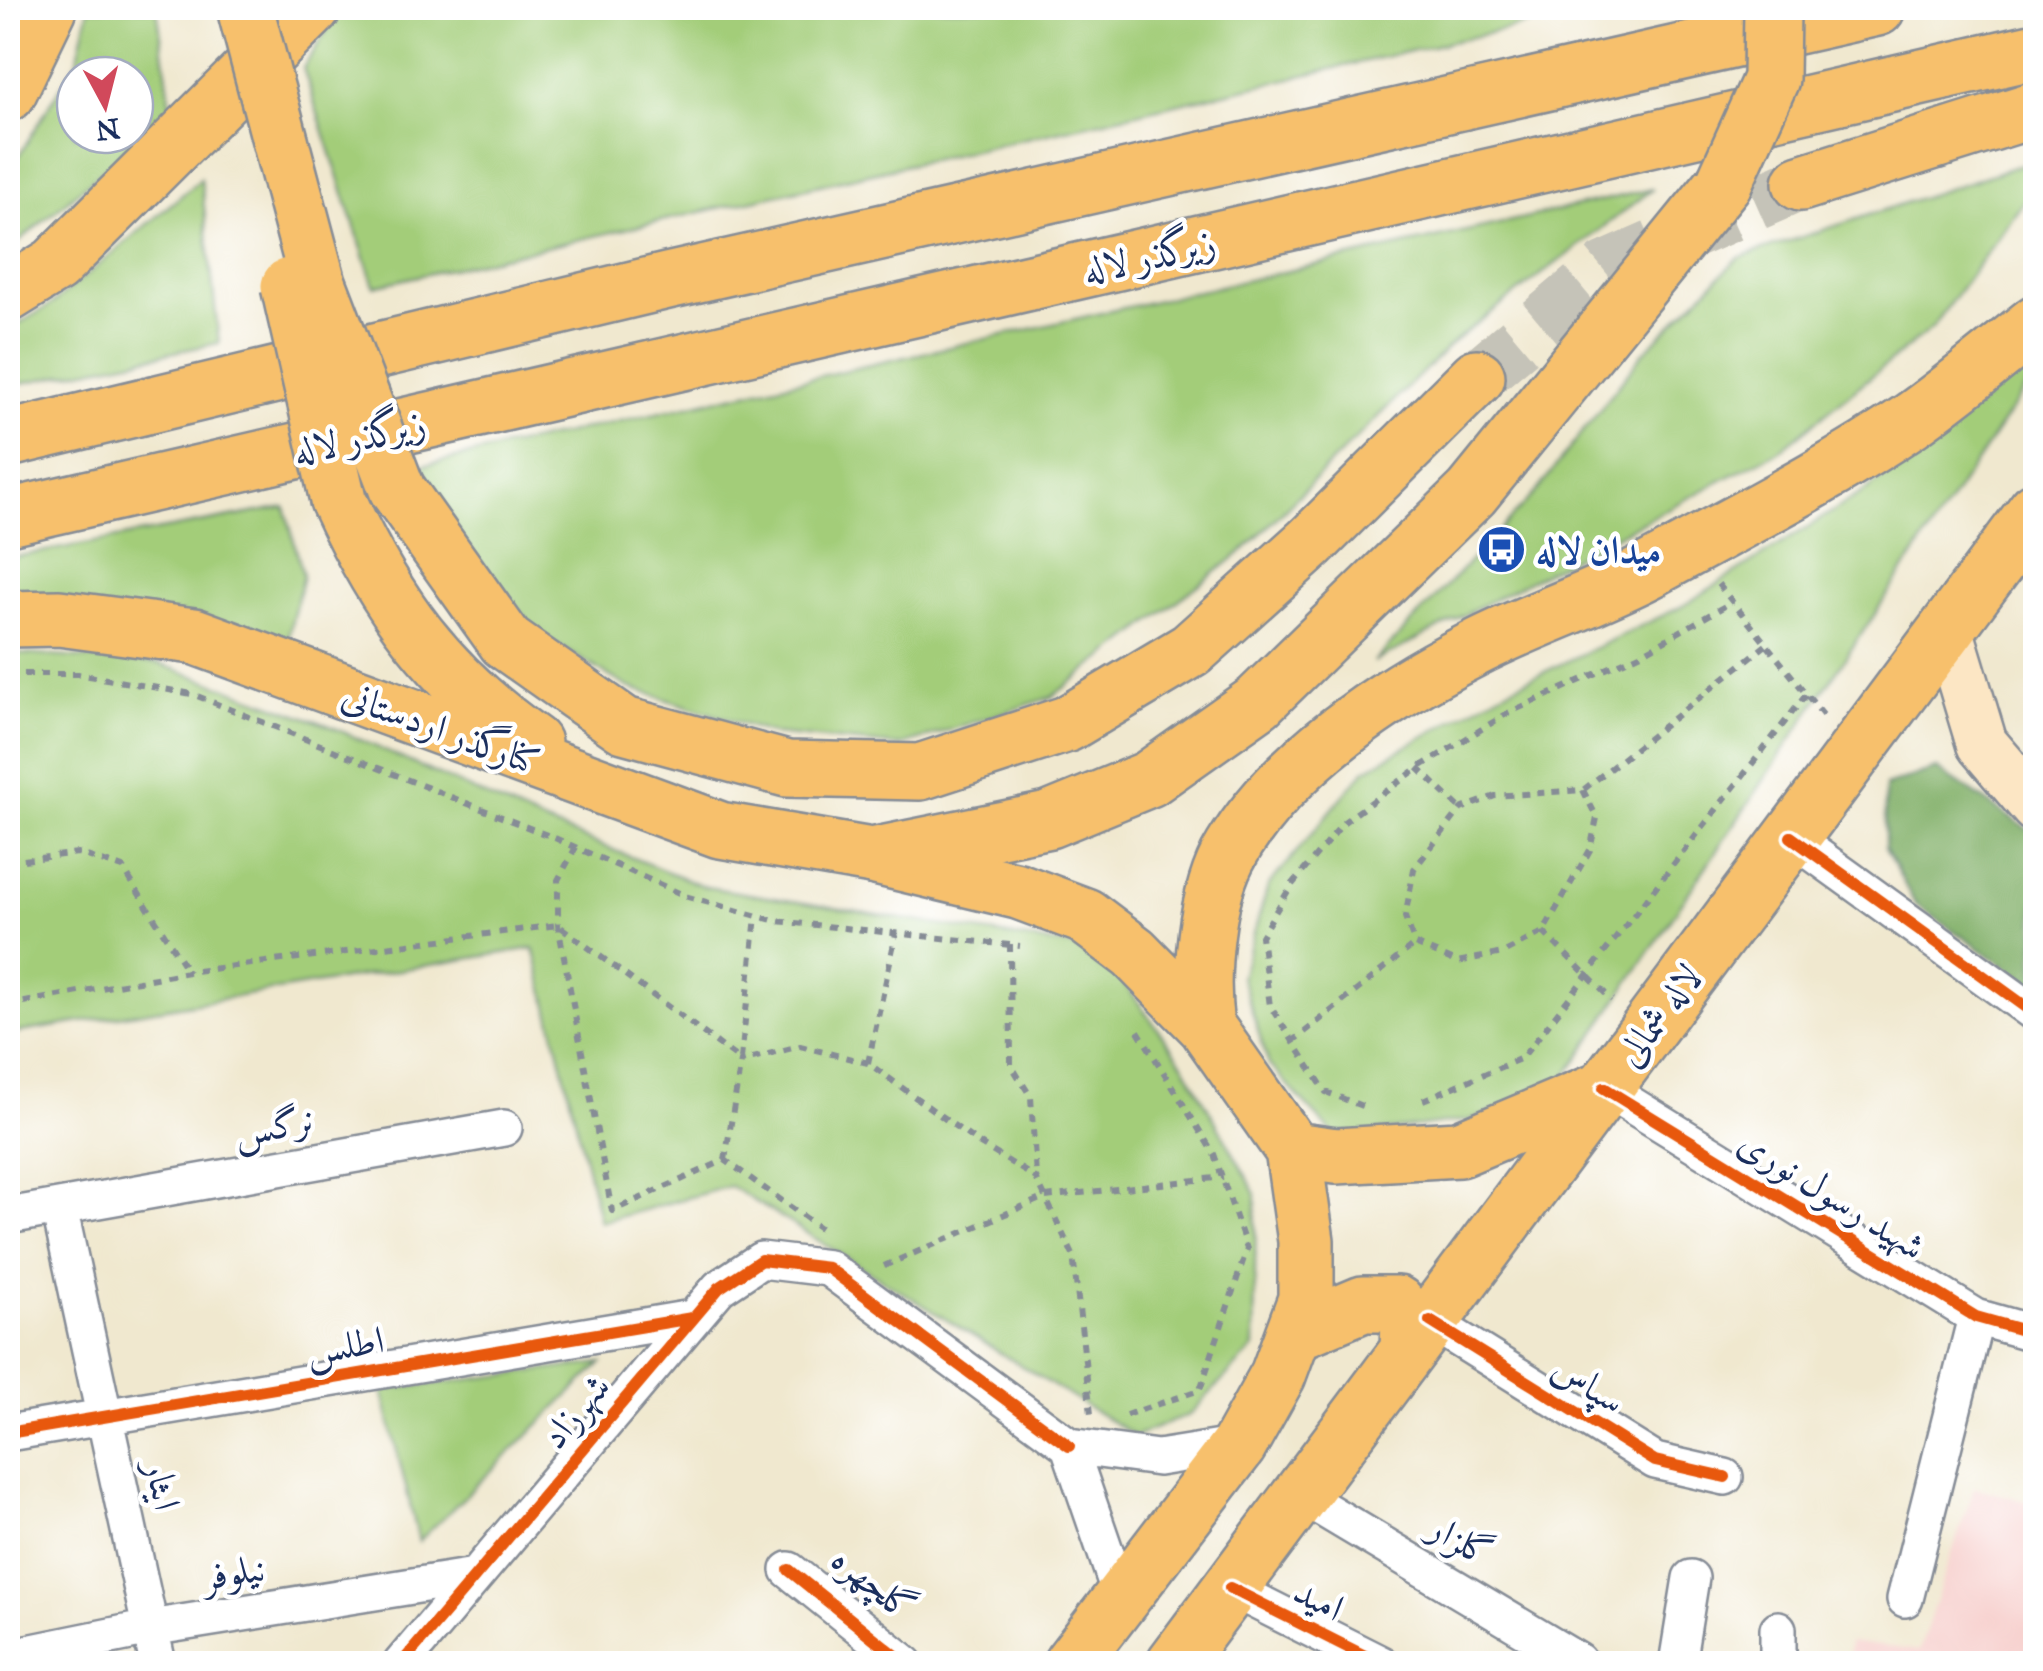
<svg xmlns="http://www.w3.org/2000/svg" width="2043" height="1671" viewBox="0 0 2043 1671" font-family="'IM FELL Great Primer',Amiri,serif">
	<style>
		.built { fill: #f7d0ce }
		.green { fill: #a3cd79; stroke: #5f7e6c; stroke-width: 2.5; fill-rule: evenodd }
		.forest { fill: #82b069; stroke: #4e7064; stroke-width: 2.5 }
		.lines { fill: none; stroke-linecap: round; stroke-linejoin: round }
		.highway-tunnel { stroke: #c5c3b8; stroke-width: 55; stroke-dasharray: 55 28; stroke-linecap: butt }
		.street-casing { stroke: #868c96; stroke-width: 40 }
		.secondary-casing { stroke: #868c96; stroke-width: 55 }
		.primary-casing { stroke: #868c96; stroke-width: 60 }
		.highway-casing { stroke: #868c96; stroke-width: 60 }
		.path { stroke: #868c96; stroke-width: 6; stroke-dasharray: 8 8; stroke-linecap: butt }
		.street { stroke: #fff; stroke-width: 35 }
		.secondary { stroke: #fce6c4; stroke-width: 50 }
		.primary { stroke: #f7c06c; stroke-width: 55 }
		.highway { stroke: #f7c06c; stroke-width: 55 }
		.highway-bridge-casing { stroke: #868c96; stroke-width: 60; stroke-linecap: butt }
		.highway-bridge { stroke: #f7c06c; stroke-width: 55 }
		.cycleway-casing { stroke: #fff; stroke-width: 19 }
		.cycleway { stroke: #e8590c; stroke-width: 12 }
		.labels { text-anchor: middle; stroke-width: 9; stroke-linejoin: round; paint-order: stroke }
		.street-label { font-size: 38px; fill: #1b2f5e; stroke: #fff }
		.transit-label { font-size: 38px; font-weight: bold; fill: #164399; stroke: #fff; text-anchor: start }
	</style>
	<rect width="100%" height="100%" fill="#fff"/>
	<filter id="ink" filterUnits="userSpaceOnUse"><feTurbulence type="fractalNoise" baseFrequency=".01" numOctaves="2"/><feDisplacementMap in="SourceGraphic" scale="20" xChannelSelector="R" yChannelSelector="G"/><feConvolveMatrix kernelMatrix="1 2 1 2 8 2 1 2 1" color-interpolation-filters="sRGB"/></filter>
	<filter id="wash" filterUnits="userSpaceOnUse"><feTurbulence type="fractalNoise" baseFrequency=".0048" numOctaves="4" result="noise"/><feDisplacementMap in="SourceGraphic" scale="40" xChannelSelector="R" yChannelSelector="G"/><feGaussianBlur stdDeviation="2.25" result="paint"/><feColorMatrix in="noise" values="0 0 0 0 0 0 0 0 0 0 0 0 0 0 0 0 0 1.4 0 .05"/><feComposite in="paint" operator="in"/></filter>
	<g filter="url(#wash)">
		<rect width="100%" height="100%" fill="#f0e8cf"/>
		<path class="built" d="M 1974,1487 L 2035,1504 L 2035,1663 L 1849,1663 L 1849,1642 L 1919,1651 Z"/>
		<path class="green" d="M 89,8 L 157,8 L 172,112 L 8,251 L 8,173 L 77,61 ZM 75,75 L 135,75 L 135,135 L 75,135 Z
			M 341,8 L 1600,8 L 374,286 L 303,68 Z
			M 2035,160 L 2035,186 L 1933,327 L 1780,450 L 1374,662 L 1537,491 L 1644,352 L 1738,258 Z
			M 201,179 L 219,343 L 8,386 L 8,330 L 52,304 Z
			M 1653,189 L 1453,342 L 1243,551 L 1052,697 L 900,746 L 773,734 L 628,687 L 537,633 L 464,542 L 420,466 Z
			M 2035,359 L 2035,374 L 1557,1090 L 1470,1120 L 1336,1137 L 1269,1065 L 1241,977 L 1268,886 L 1365,770 L 1504,691 L 1681,607 L 1871,487 Z
			M 285,507 L 303,575 L 287,642 L 8,592 L 8,558 Z
			M 8,653 L 158,663 L 330,726 L 545,823 L 706,887 L 1101,951 L 1184,1065 L 1256,1194 L 1254,1348 L 1189,1415 L 1135,1436 L 730,1186 L 600,1222 L 534,948 L 8,1034 Z
			M 602,1363 L 419,1541 L 382,1390 Z"/>
		<path class="forest" d="M 1937,769 L 2035,834 L 2035,987 L 1915,904 L 1885,848 L 1885,786 Z"/>
	</g>
	<g filter="url(#ink)">
		<g class="lines">
			<path class="highway-tunnel" d="M 1477,377 L 1606,269 L 1801,183"/>
			<defs>
				<path id="street" d="M 1791,837 L 2036,1014
					M 1604,1088 L 1976,1317 L 2036,1334
					M 59,1207 L 158,1664
					M 8,1216 L 504,1128
					M 1430,1321 L 1655,1461 L 1725,1477
					M 8,1433 L 692,1318
					M 1300,1495 L 1578,1661
					M 789,1570 L 906,1664
					M 1230,1588 L 1381,1664
					M 1121,1597 L 1069,1446 L 1158,1458 L 1239,1445
					M 1905,1599 L 1976,1317
					M 1778,1629 L 1778,1664
					M 8,1657 L 150,1628 L 475,1576
					M 401,1664 L 719,1288 L 761,1260 L 828,1268 L 1069,1446
					M 1677,1664 L 1691,1578"/>
				<path id="secondary" d="M 1947,628 L 1982,744 L 2036,807"/>
				<path id="primary" d="M 872,856 L 1018,891 L 1085,916 L 1134,953 L 1206,1026 L 1293,1150 L 1306,1241 L 1306,1299 L 1278,1375 L 1239,1445 L 1071,1664
					M 1206,1026 C 1199,977 1205,893 1232,849 C 1284,762 1385,694 1474,649 C 1532,619 1596,599 1654,568 C 1739,521 1829,476 1910,421 C 1953,391 1994,356 2036,323
					M 1293,1150 L 1336,1156 L 1459,1149 L 1597,1091
					M 1294,1333 L 1363,1304 L 1397,1304 L 1409,1321 L 1408,1350
					M 1174,1664 L 2036,510"/>
				<path id="highway" d="M 8,93 L 49,8
					M 1801,183 L 2036,109
					M 8,294 L 55,265 L 313,8
					M 8,439 L 667,281 L 1877,8
					M 397,489 L 506,642 L 624,725 L 787,769 L 920,772 L 1067,724 L 1191,650 L 1310,543 L 1477,377
					M 338,500 C 386,605 438,676 533,743
					M 8,517 L 2036,51
					M 8,619 L 59,618 L 194,636 L 720,830 L 872,856 L 1049,820 L 1149,779 L 1258,702 L 1472,493 L 1724,183"/>
			</defs>
			<use href="#street" class="street-casing"/>
			<use href="#secondary" class="secondary-casing"/>
			<use href="#primary" class="primary-casing"/>
			<use href="#highway" class="highway-casing"/>
			<path class="path" d="M 1718,584 L 1823,715
				M 8,674 L 78,674 L 192,694 L 557,839 L 688,897 L 776,921 L 1020,946
				M 1418,768 L 1461,809
				M 1583,790 L 1597,818 L 1590,850 L 1543,932 L 1503,953 L 1457,962 L 1415,944 L 1405,917 L 1414,869 L 1461,809 L 1495,796 L 1583,790 L 1766,645
				M 576,847 L 558,880 L 558,925 L 612,1211 L 725,1160 L 820,1228
				M 8,862 L 78,853 L 123,868 L 188,972
				M 1543,932 L 1612,1000
				M 1010,944 L 1011,1065 L 1031,1097 L 1036,1177
				M 8,1005 L 188,972 L 558,925 L 740,1060
				M 1292,1042 L 1415,944
				M 741,1059 L 756,916
				M 868,1063 L 896,934
				M 1423,1100 L 1522,1058 L 1806,695
				M 1362,1106 L 1326,1092 L 1270,1006 L 1261,936 L 1291,886 L 1344,822 L 1418,768 L 1508,713 L 1644,652 L 1732,602
				M 725,1160 L 741,1061 L 800,1046 L 868,1063 L 977,1142 L 1036,1178 L 1073,1255 L 1091,1414
				M 884,1266 L 1045,1197 L 1223,1177
				M 1126,1415 L 1200,1390 L 1247,1249 L 1214,1154 L 1135,1026"/>
			<use href="#street" class="street"/>
			<use href="#secondary" class="secondary"/>
			<use href="#primary" class="primary"/>
			<use href="#highway" class="highway"/>
			<defs>
				<path id="highway-bridge" d="M 245,8 L 318,283 L 397,489
					M 1724,183 L 1771,79 L 1772,8
					M 289,286 L 338,500"/>
			</defs>
			<use href="#highway-bridge" class="highway-bridge-casing"/>
			<use href="#highway-bridge" class="highway-bridge"/>
			<defs>
				<path id="cycleway" d="M 1791,837 L 2036,1014
					M 1604,1088 L 1976,1317 L 2036,1334
					M 1430,1321 L 1655,1461 L 1725,1477
					M 8,1433 L 692,1318
					M 789,1570 L 906,1664
					M 1230,1588 L 1381,1664
					M 401,1664 L 719,1288 L 761,1260 L 828,1268 L 1069,1446"/>
			</defs>
			<use href="#cycleway" class="cycleway-casing"/>
			<use href="#cycleway" class="cycleway"/>
		</g>
	</g>
	<defs>
		<symbol id="bus-disc" viewBox="-11 -11 22 22"><circle r="9.5" fill="#1a4fb4" stroke="#fff"/><path d="M-5-6H5V4H4V6H2V4H-2V6H-4V4H-5ZM-3.5-4V0h7V-4ZM-3.5 1.2v1.5H-2V1.2ZM2 1.2v1.5H3.5V1.2Z" fill="#fff"/></symbol>
	</defs>
	<g fill-rule="evenodd">
		<use href="#bus-disc" x="1474" y="522" width="55" height="55"/>
	</g>
	<g class="labels">
		<g class="street-label">
			<text transform="translate(1149 256) rotate(-13)" y="13">زیرگذر لاله</text>
			<text transform="translate(359 437) rotate(-13)" y="13">زیرگذر لاله</text>
			<text transform="translate(441 728) rotate(20)" y="13">کنارگذر اردستانی</text>
			<text transform="translate(1659 1015) rotate(-53)" y="13">لاله شمالی</text>
			<text transform="translate(274 1126) rotate(-10)" y="13">نرگس</text>
			<text transform="translate(1832 1194) rotate(32)" y="13">شهید رسول نوری</text>
			<text transform="translate(345 1345) rotate(-9)" y="13">اطلس</text>
			<text transform="translate(1589 1384) rotate(32)" y="13">سپاس</text>
			<text transform="translate(575 1411) rotate(-50)" y="13">شهرزاد</text>
			<text transform="translate(163 1485) rotate(78)" y="13">ایثار</text>
			<text transform="translate(1461 1540) rotate(30)" y="13">گلزار</text>
			<text transform="translate(234 1572) rotate(-9)" y="13">نیلوفر</text>
			<text transform="translate(874 1583) rotate(39)" y="13">گلچهره</text>
			<text transform="translate(1319 1599) rotate(27)" y="13">امید</text>
		</g>
		<g class="transit-label">
			<text x="1536" y="563">میدان لاله</text>
		</g>
	</g>
	<rect width="2043" height="1671" fill="none" stroke="#fff" stroke-width="40"/>
	<g transform="translate(105 105) rotate(173)"><circle r="48" fill="#ffffff" stroke="#a4acbf" stroke-width="2.5"/>
	<path d="M0-8L18 38L0 25L-18 38Z" fill="#d1495b"/>
	<text y="-15" font-size="28" font-weight="bold" text-anchor="middle" fill="#1b2f5e">N</text>
	</g>
</svg>
